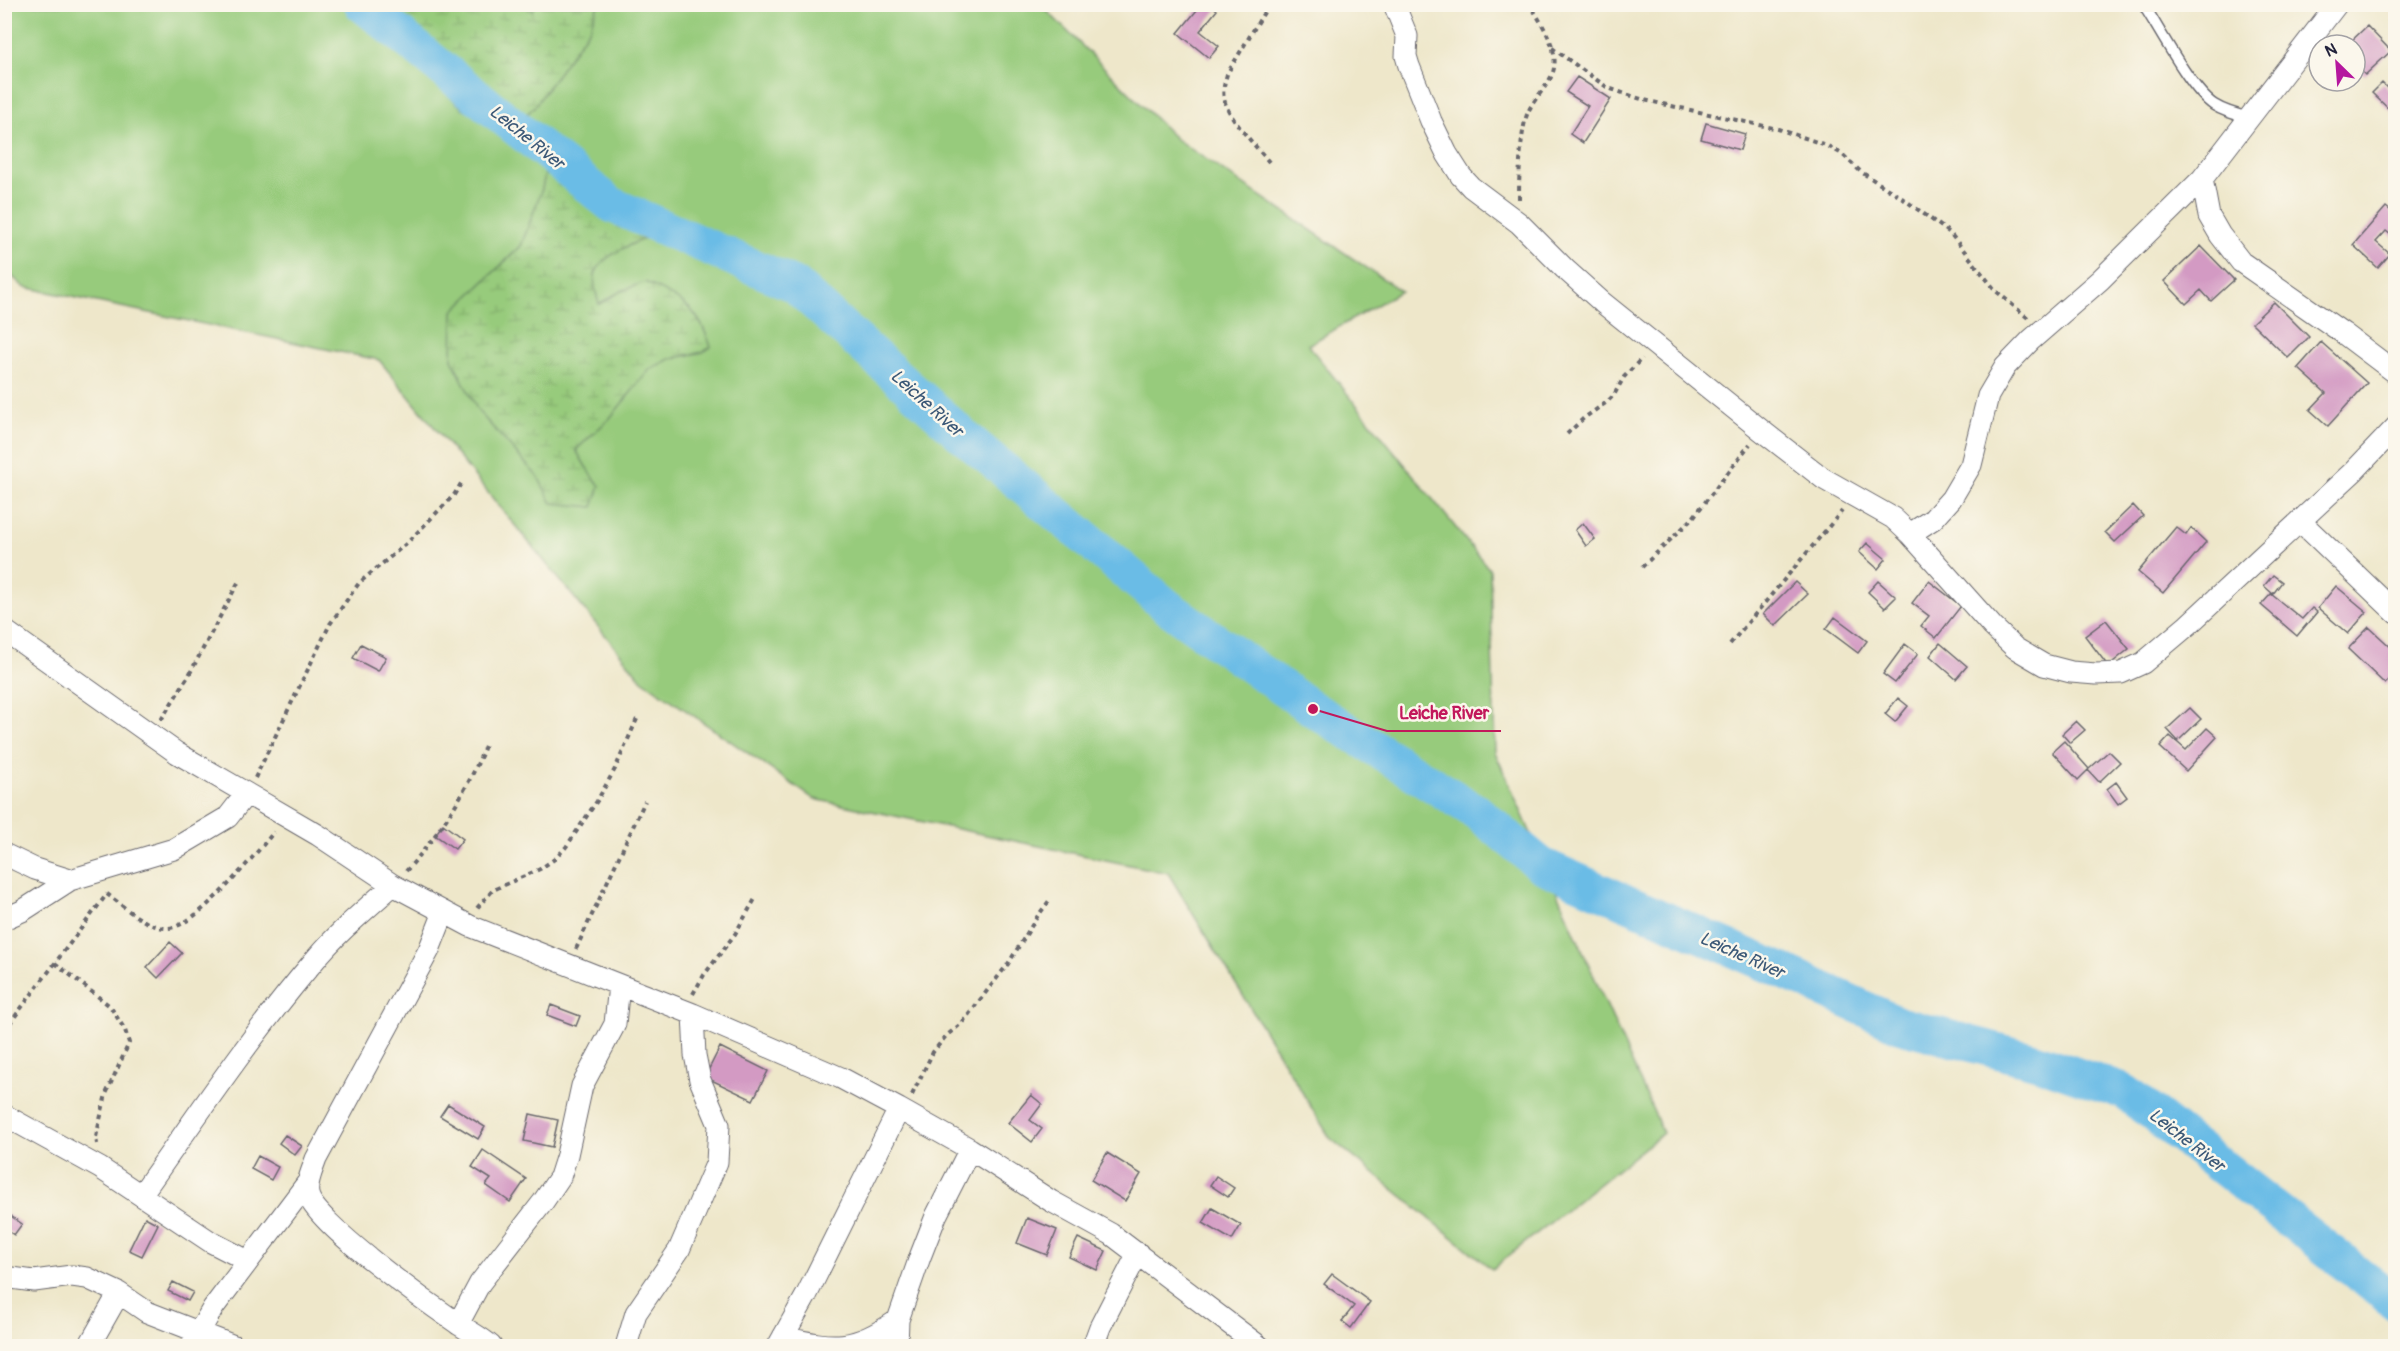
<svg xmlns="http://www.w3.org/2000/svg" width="2400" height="1351" viewBox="0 0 2400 1351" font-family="Pangolin,sans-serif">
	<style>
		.grass { fill: #97cb7c; stroke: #5c765c; stroke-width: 1.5 }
		.wetland { fill: url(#wetland-marsh); stroke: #5c765c; stroke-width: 1.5 }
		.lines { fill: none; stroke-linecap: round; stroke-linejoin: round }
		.river { stroke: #6abce6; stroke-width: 36 }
		.building { fill: #d39ac3 }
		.service-casing { stroke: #69676d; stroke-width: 13 }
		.minor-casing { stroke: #69676d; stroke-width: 23 }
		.path { stroke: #69676d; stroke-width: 4; stroke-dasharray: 4.5 4.5; stroke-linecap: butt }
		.service { stroke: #fff; stroke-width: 10 }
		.minor { stroke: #fff; stroke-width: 21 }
		.labels { text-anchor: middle; stroke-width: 5; stroke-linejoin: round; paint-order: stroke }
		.water-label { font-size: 18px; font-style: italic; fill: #3b5877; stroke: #fbf7ec }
		.leader { fill: none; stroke: #c2185b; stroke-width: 2 }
		.callout-dot { fill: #c2185b; stroke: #fbf7ec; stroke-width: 2 }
		.callout-label { font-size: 18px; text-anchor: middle; font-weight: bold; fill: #c2185b; stroke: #fbf7ec; stroke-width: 5; stroke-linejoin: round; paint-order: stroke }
	</style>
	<defs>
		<pattern id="wetland-marsh" width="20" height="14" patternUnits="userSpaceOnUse" patternTransform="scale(1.5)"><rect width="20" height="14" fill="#97cb7c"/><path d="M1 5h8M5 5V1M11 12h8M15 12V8" fill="none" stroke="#82ae6c"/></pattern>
	</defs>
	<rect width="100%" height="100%" fill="#fbf7ec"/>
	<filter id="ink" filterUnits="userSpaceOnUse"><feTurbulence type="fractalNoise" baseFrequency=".0167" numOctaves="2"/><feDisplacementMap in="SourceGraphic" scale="12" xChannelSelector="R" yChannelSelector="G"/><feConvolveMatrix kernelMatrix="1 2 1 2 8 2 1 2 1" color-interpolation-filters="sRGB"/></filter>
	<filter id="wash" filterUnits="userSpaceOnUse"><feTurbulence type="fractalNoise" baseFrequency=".008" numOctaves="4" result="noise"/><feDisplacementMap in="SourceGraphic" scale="24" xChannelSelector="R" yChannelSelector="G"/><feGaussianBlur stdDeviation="1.35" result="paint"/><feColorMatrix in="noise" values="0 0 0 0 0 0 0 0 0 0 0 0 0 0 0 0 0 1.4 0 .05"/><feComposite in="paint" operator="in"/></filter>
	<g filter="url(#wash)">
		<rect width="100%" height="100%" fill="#eee7ca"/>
		<path class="grass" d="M 5,5 L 1041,5 L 1176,139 L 1401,291 L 1308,345 L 1490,570 L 1495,752 L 1663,1133 L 1492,1269 L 1330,1138 L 1168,873 L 814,799 L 642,680 L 379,360 L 24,287 L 5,270 Z"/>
		<path class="wetland" d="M 376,4 L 521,4 L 532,11 L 535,5 L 598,5 L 590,28 L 535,106 L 522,119 L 604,189 L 640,206 L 666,229 C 648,238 608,251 598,268 C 591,278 596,293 599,304 L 621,291 L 645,282 C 682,301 697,305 711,347 L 703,352 L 670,359 L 650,369 L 610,418 L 576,450 L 586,467 L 600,486 L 593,507 L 552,503 L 538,477 L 478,411 L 452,359 L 453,311 L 521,246 L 542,189 L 547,164 L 510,132 L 462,108 L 422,70 L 370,11 Z"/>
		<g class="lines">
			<path class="river" d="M 362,4 L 612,205 L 795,285 L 961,434 L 1169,608 L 1313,709 L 1478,813 L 1541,865 L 1794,976 L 1900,1025 L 2036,1061 L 2125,1092 L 2396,1303"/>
		</g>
		<g id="blocks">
			<path class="building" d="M 1202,4 L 1210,4 L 1217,10 L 1200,31 L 1219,46 L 1209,58 L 1178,33 Z
				M 2367,26 L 2391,51 L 2365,75 L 2355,65 L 2355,45 L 2347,45 Z
				M 1577,77 L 1611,99 L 1583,143 L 1570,134 L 1588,106 L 1566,92 Z
				M 2382,83 L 2396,97 L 2396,116 L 2372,93 Z
				M 1706,123 L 1745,134 L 1740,150 L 1701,139 Z
				M 2386,207 L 2396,215 L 2396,239 L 2386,231 L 2376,242 L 2390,254 L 2378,268 L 2353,245 Z
				M 2201,246 L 2234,280 L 2211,301 L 2201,290 L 2186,304 L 2164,281 Z
				M 2274,302 L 2309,337 L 2288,358 L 2252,323 Z
				M 2321,342 L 2367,383 L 2328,426 L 2310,410 L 2326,393 L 2298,368 Z
				M 2133,505 L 2143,516 L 2115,542 L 2105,532 Z
				M 1583,523 L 1595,539 L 1586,546 L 1575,530 Z
				M 2176,527 L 2186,535 L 2191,528 L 2206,542 L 2163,593 L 2138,572 Z
				M 1867,543 L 1886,559 L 1878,569 L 1859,552 Z
				M 2273,575 L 2282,582 L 2273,594 L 2264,586 Z
				M 1878,581 L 1896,597 L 1885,608 L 1868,592 Z
				M 1929,581 L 1961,606 L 1936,638 L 1921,626 L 1929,616 L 1912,603 Z
				M 1795,582 L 1808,594 L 1775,626 L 1763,614 Z
				M 2336,586 L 2367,612 L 2348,634 L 2318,608 Z
				M 2271,594 L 2302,619 L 2312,608 L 2317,612 L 2297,636 L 2261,605 Z
				M 1835,617 L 1867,641 L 1858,653 L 1826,629 Z
				M 2106,620 L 2129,649 L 2108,666 L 2085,636 Z
				M 2369,627 L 2396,652 L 2396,673 L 2385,684 L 2348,649 Z
				M 1940,643 L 1967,666 L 1956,679 L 1930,656 Z
				M 361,644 L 386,657 L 378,671 L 353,658 Z
				M 1905,644 L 1918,654 L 1895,683 L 1883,674 Z
				M 1898,698 L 1908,706 L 1895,722 L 1885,714 Z
				M 2190,708 L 2201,719 L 2178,741 L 2167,729 Z
				M 2076,721 L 2085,730 L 2070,743 L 2062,734 Z
				M 2207,728 L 2217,737 L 2186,771 L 2160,747 L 2170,736 L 2186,750 Z
				M 2064,741 L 2089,769 L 2109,751 L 2120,762 L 2099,782 L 2088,770 L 2078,780 L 2052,752 Z
				M 2116,782 L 2127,797 L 2118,804 L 2107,789 Z
				M 443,824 L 463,839 L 455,849 L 435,835 Z
				M 170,942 L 182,953 L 158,978 L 147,967 Z
				M 551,1005 L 580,1016 L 576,1026 L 547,1015 Z
				M 720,1047 L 768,1071 L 753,1100 L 705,1077 Z
				M 1031,1095 L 1042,1104 L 1030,1120 L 1042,1129 L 1032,1142 L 1008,1123 Z
				M 448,1104 L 485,1127 L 478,1139 L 440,1116 Z
				M 530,1114 L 558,1120 L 552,1147 L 524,1141 Z
				M 285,1135 L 302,1146 L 295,1155 L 279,1143 Z
				M 483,1150 L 526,1179 L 510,1202 L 486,1185 L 491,1179 L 472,1167 Z
				M 1107,1153 L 1141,1174 L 1125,1201 L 1091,1180 Z
				M 258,1156 L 278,1167 L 271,1180 L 251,1169 Z
				M 1216,1176 L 1234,1188 L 1228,1197 L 1210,1185 Z
				M 1212,1208 L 1241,1225 L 1232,1240 L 1203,1223 Z
				M 8,1214 L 22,1224 L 14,1235 L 4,1228 L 4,1218 Z
				M 145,1217 L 158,1224 L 142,1256 L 129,1250 Z
				M 1027,1218 L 1057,1230 L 1047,1255 L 1017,1243 Z
				M 1078,1238 L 1106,1251 L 1097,1270 L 1069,1257 Z
				M 1332,1274 L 1370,1302 L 1351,1328 L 1342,1321 L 1354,1306 L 1324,1284 Z
				M 173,1282 L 193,1292 L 188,1301 L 168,1291 Z"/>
		</g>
	</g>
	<g filter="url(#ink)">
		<use href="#blocks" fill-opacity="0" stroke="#69676d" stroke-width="1.5"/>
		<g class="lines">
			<defs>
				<path id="service" d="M 2143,4 C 2160,30 2191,90 2214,105 C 2225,112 2237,115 2250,118"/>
				<path id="minor" d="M 1394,4 L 1407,36 L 1406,56 L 1409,66 L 1431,121 L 1447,154 L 1461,176 L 1471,187 L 1519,223 L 1565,269 L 1603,303 L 1761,430 L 1824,479 L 1893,518 L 1910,534 L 1993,627 L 2015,648 L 2044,665 L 2071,672 L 2096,674 L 2121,673 L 2143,663 L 2188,625 L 2354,471 L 2396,427
					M 2202,179 L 2209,216 L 2220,235 L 2241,262 L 2343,333 L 2396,373
					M 2300,521 L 2396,613
					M 1910,534 L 1933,519 L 1951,499 L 1971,465 L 1988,396 L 2005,367 L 2031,340 L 2100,280 L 2202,179 L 2337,4
					M 4,630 L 177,753 L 318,835 L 393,885 L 470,926 L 693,1014 L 841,1078 L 899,1109 L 970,1149 L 1051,1201 L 1111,1234 L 1259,1346
					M 4,854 L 35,869 L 70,880
					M 444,912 L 429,950 L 316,1159 C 312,1171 306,1182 308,1194 C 313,1222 429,1304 457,1323 C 468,1331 481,1337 491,1346
					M 4,919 L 22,911 L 70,880 L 174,849 L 228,817 L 246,794
					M 4,1115 L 100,1168 L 211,1242 L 248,1261
					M 141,1195 C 197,1116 251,1035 314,961 C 337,933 366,909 393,885
					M 4,1277 L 34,1281 L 72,1276 L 87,1278 L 119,1293 L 147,1312 L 234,1346
					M 458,1324 L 480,1283 L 543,1202 L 560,1177 L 567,1155 L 582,1086 L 615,1024 L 619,985
					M 783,1337 C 836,1349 852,1351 898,1320
					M 89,1346 L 119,1293
					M 191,1346 L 213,1308 L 308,1182
					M 626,1346 L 636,1313 L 679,1250 L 717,1162 L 719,1125 L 700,1080 L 695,1055 L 693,1014
					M 778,1346 L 807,1294 L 899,1109
					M 897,1346 L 898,1320 L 920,1257 L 936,1216 L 970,1149
					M 1093,1346 L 1100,1327 L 1138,1253"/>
			</defs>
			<use href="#service" class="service-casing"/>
			<use href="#minor" class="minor-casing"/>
			<path class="path" d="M 1552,48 L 1608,88 L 1644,100 L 1778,129 L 1826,145 L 1842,154 L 1861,172 L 1902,198 L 1950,233 L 1996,291 L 2028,318
				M 1269,162 C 1257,147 1226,116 1224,98 C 1222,90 1225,82 1227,74 L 1269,4
				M 1519,199 C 1519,178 1520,130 1528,112 C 1534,99 1545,89 1551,77 C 1563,53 1542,25 1530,4
				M 4,369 L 10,362
				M 1567,434 L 1584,418 L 1607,402 L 1614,395 L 1624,377 L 1642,358
				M 1642,567 L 1692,519 L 1750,444
				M 1730,644 L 1842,511
				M 161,720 L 189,675 L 240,579
				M 255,778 L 330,624 L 359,583 L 407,543 L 454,495 L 462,482
				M 406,871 C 438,836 470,787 486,743
				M 107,894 C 124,906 144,927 166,928 C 194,931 256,853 274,832
				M 477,908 L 493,890 L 540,869 L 556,858 L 566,847 L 597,801 L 615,769 L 637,719
				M 576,949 L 645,801
				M 55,963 L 110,1006 L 125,1030 L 129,1043 L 106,1094 L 96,1137 L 97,1144
				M 693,994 L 704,975 L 735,934 L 755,899
				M 4,1031 L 107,894
				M 912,1095 L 933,1052 L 946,1036 L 962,1023 L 1008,964 L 1037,917 L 1049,901"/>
			<use href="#service" class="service"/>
			<use href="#minor" class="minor"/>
		</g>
	</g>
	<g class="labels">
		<g class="water-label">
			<text transform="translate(527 137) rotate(39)" y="6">Leiche River</text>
			<text transform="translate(927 403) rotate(42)" y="6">Leiche River</text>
			<text transform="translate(1742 955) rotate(24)" y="6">Leiche River</text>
			<text transform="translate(2187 1140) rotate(38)" y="6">Leiche River</text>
		</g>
	</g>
	<path class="leader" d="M1313 709L1387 731H1501"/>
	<circle class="callout-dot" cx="1313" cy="709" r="6"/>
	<g class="callout-label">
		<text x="1444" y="719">Leiche River</text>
	</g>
	<rect width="2400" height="1351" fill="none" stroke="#fbf7ec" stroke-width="24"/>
	<g transform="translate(2337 63) rotate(335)"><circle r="28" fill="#fbf7ec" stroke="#a4a2a5" stroke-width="1.5"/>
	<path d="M0-4.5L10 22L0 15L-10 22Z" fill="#b5179e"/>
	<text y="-9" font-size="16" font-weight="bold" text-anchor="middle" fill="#22223b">N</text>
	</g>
</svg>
